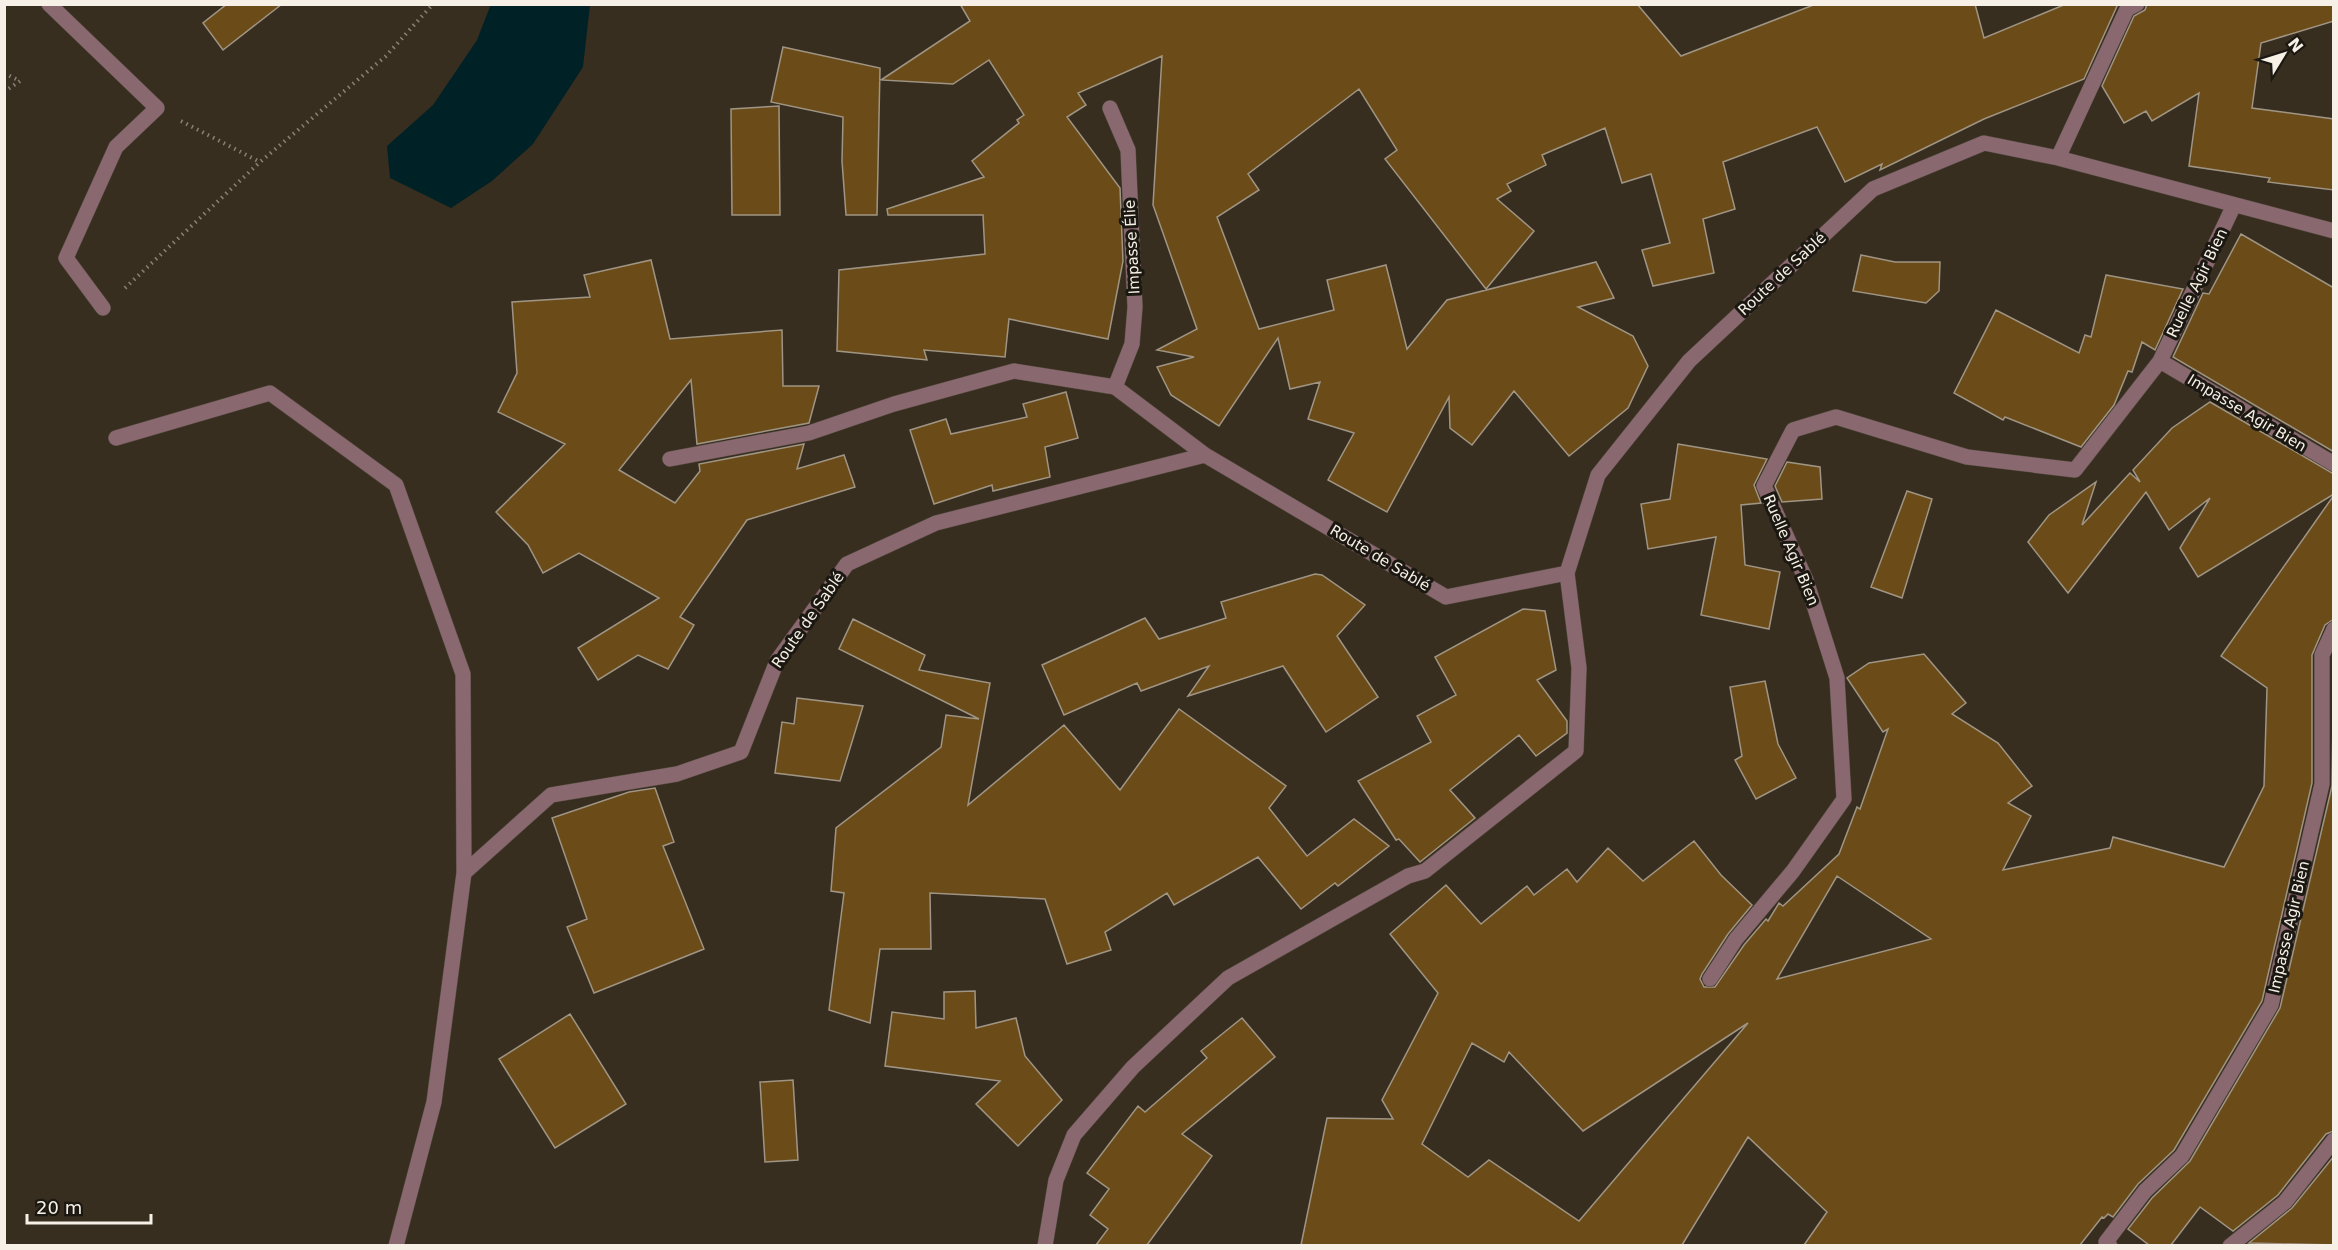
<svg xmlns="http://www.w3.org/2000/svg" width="2338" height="1250" viewBox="0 0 2338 1250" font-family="'DejaVu Sans',sans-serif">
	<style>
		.water { fill: #002226 }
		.building { fill: #6b4c19; stroke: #a09584; stroke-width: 1.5; fill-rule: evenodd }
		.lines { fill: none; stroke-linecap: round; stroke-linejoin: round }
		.minor-casing { stroke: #52493c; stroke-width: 16 }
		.path { stroke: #8a8276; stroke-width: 4; stroke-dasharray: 1.5 4.5; stroke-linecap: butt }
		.minor { stroke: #896870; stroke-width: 15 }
		.labels { text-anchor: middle; stroke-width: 6; stroke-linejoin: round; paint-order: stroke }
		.street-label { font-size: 15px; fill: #f6f0e7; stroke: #1b1711 }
	</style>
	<rect width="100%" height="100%" fill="#372e20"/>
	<path class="water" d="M 491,4 L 590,5 L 583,67 L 533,144 L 492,181 L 451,208 L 390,178 L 387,146 L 433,105 L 477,40 Z"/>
	<path class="building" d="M 227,4 L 282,4 L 223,50 L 203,23 Z
		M 960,4 L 1637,4 L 1681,56 L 1816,4 L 1975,4 L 1984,38 L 2066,4 L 2118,4 L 2084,79 L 1984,119 L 1880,170 L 1882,164 L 1845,182 L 1817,127 L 1723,162 L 1735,209 L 1703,219 L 1714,273 L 1653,286 L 1642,250 L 1670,243 L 1651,174 L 1622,183 L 1605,128 L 1542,155 L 1546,165 L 1507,184 L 1511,191 L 1497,199 L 1534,231 L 1486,289 L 1385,159 L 1397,150 L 1359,89 L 1248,174 L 1259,190 L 1217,217 L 1259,329 L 1334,310 L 1327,280 L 1386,265 L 1407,349 L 1447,300 L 1596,262 L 1614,298 L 1578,307 L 1633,336 L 1648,366 L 1628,408 L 1569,456 L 1514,391 L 1472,445 L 1450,428 L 1449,397 L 1387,512 L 1328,480 L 1354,433 L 1308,419 L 1320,382 L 1290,389 L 1278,338 L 1219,426 L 1171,395 L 1157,367 L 1194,357 L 1157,350 L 1197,329 L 1153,205 L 1162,56 L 1078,93 L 1086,105 L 1067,117 L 1120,188 L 1123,261 L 1108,339 L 1009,319 L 1005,357 L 924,350 L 927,360 L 837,351 L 839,270 L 985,254 L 983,215 L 888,215 L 887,209 L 984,177 L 972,161 L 1019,123 L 1017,120 L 1024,115 L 989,60 L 953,84 L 881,80 L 970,21 Z
		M 2147,4 L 2334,4 L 2334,21 L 2261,43 L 2252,108 L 2334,119 L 2334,190 L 2268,182 L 2270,178 L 2189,166 L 2199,93 L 2152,121 L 2146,111 L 2124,123 L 2102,86 L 2134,16 L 2145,10 Z
		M 783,47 L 880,68 L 877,215 L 846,215 L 842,161 L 843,117 L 771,102 Z
		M 779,106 L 780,215 L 732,215 L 731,109 Z
		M 2241,234 L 2334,288 L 2334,452 L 2173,357 L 2203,293 L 2209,294 Z
		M 1861,255 L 1895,262 L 1940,262 L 1939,291 L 1926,303 L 1853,291 Z
		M 651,260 L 670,339 L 782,330 L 783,386 L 819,386 L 809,423 L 697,444 L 691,380 L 619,470 L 675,503 L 700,471 L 699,464 L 804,444 L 797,469 L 844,455 L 855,487 L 747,520 L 680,617 L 694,625 L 668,669 L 638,655 L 598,680 L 578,648 L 659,598 L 579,553 L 543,573 L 528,545 L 496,512 L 565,444 L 498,412 L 517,373 L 512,302 L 590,297 L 584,275 Z
		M 2106,275 L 2183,289 L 2155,350 L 2142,342 L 2132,372 L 2128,371 L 2114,405 L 2081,447 L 2005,417 L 2003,420 L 1954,393 L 1996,310 L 2079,353 L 2085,335 L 2091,337 Z
		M 1066,392 L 1078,438 L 1045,447 L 1050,477 L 993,491 L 992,485 L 934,504 L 910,430 L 946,419 L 951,434 L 1027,417 L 1023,404 Z
		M 2210,402 L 2334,474 L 2334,494 L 2198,577 L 2180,548 L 2210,498 L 2169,530 L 2146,492 L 2068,593 L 2028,542 L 2049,515 L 2096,482 L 2082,525 L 2130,473 L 2140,482 L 2133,470 L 2172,428 Z
		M 1678,444 L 1767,459 L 1754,485 L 1761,503 L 1741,505 L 1745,565 L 1780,572 L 1769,629 L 1701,615 L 1716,537 L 1648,549 L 1641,504 L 1670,499 Z
		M 1787,462 L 1820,467 L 1822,499 L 1782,502 L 1775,486 Z
		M 1907,491 L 1932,499 L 1902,598 L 1871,587 Z
		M 2334,495 L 2334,619 L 2325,625 L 2312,655 L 2312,783 L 2262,1001 L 2174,1150 L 2138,1184 L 2113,1217 L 2108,1214 L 2104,1218 L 2102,1217 L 2080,1245 L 1804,1245 L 1827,1212 L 1748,1137 L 1682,1245 L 1301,1245 L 1327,1118 L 1393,1119 L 1382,1100 L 1438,993 L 1390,934 L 1446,885 L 1481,924 L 1527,886 L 1534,895 L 1567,869 L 1577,882 L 1608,848 L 1643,881 L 1694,841 L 1721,875 L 1752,905 L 1728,934 L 1702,974 L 1700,979 L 1704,987 L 1715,987 L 1744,945 L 1766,919 L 1768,921 L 1779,903 L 1783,906 L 1839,854 L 1857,807 L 1860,809 L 1888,729 L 1883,732 L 1847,678 L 1869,663 L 1924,654 L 1966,703 L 1952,714 L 1998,743 L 2032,786 L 2008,803 L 2031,816 L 2003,870 L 2110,848 L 2113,837 L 2224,867 L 2264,786 L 2267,688 L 2221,656 ZM 1837,876 L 1931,939 L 1777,979 ZM 1748,1023 L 1579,1221 L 1489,1160 L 1468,1177 L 1422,1144 L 1472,1043 L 1504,1062 L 1509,1052 L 1583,1131 Z
		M 1315,574 L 1322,575 L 1365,605 L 1337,636 L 1378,697 L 1326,732 L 1283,666 L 1188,696 L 1209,666 L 1141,691 L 1137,683 L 1064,715 L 1042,665 L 1145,618 L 1159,639 L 1226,618 L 1221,602 Z
		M 1523,609 L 1545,611 L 1556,670 L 1537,680 L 1567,721 L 1567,733 L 1536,756 L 1519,735 L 1450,790 L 1475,818 L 1420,862 L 1399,839 L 1396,840 L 1358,781 L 1431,742 L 1417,716 L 1456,695 L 1435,657 Z
		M 853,619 L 925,655 L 919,670 L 990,683 L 968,805 L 1064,725 L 1120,790 L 1179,709 L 1286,786 L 1269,808 L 1307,856 L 1354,819 L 1389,846 L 1338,886 L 1335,883 L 1301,909 L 1258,857 L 1174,905 L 1167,893 L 1105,932 L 1111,950 L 1067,964 L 1045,899 L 930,893 L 931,949 L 880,949 L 870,1023 L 829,1010 L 844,893 L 831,891 L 836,828 L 941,747 L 946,715 L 979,719 L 839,649 Z
		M 2334,653 L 2334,1131 L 2326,1134 L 2278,1195 L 2233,1231 L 2200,1207 L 2171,1245 L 2149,1245 L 2128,1229 L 2152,1198 L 2190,1161 L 2280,1008 L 2332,786 Z
		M 1765,681 L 1778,744 L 1796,778 L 1756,799 L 1735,760 L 1742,756 L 1730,687 Z
		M 797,698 L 863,706 L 840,781 L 775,773 L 782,722 L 794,724 Z
		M 655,788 L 674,842 L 663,846 L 704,949 L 594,993 L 567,927 L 587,919 L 552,818 L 629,792 Z
		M 975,991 L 976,1028 L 1016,1018 L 1025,1056 L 1062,1100 L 1018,1146 L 976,1104 L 1000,1081 L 885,1066 L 892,1012 L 944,1019 L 944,992 Z
		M 570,1014 L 626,1104 L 555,1148 L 499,1059 Z
		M 1242,1018 L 1275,1057 L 1182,1134 L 1212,1156 L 1147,1245 L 1096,1245 L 1108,1229 L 1090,1215 L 1109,1189 L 1087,1173 L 1138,1106 L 1145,1112 L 1207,1058 L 1201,1051 Z
		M 793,1080 L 798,1160 L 765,1162 L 760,1082 Z
		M 2334,1156 L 2334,1245 L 2249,1243 L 2292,1208 Z"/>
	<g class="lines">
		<defs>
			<path id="minor" d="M 49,4 L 157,108 L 116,147 L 66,258 L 103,308
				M 1110,108 L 1128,150 L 1135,307 L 1132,344 L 1115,387
				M 2058,158 L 2127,9 L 2137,4
				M 2160,361 L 2334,464
				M 116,438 L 270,393 L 396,485 L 463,674 L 464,873 L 434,1102 L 396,1246
				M 670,459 L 809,433 L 894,404 L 1014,371 L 1115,387 L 1205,455
				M 464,873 L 551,795 L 677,774 L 741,752 L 777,661 L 847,564 L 936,523 L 1205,455 L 1446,597 L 1567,573 L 1598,475 L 1689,361 L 1873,189 L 1984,143 L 2058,158 L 2334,231
				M 1710,979 L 1736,939 L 1793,871 L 1844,799 L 1837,678 L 1806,580 L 1764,486 L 1793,430 L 1836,417 L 1967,457 L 2075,470 L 2160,361 L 2234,205
				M 1045,1246 L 1056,1180 L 1074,1135 L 1133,1067 L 1228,978 L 1408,876 L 1425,871 L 1576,751 L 1579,668 L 1567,573
				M 2110,1246 L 2106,1242 L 2145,1191 L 2182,1156 L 2271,1005 L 2322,784 L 2322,655 L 2334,629
				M 2230,1246 L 2285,1202 L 2334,1140"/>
		</defs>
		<use href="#minor" class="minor-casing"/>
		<path class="path" d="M 4,73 L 20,81 L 4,92
			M 181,121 L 260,162
			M 125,288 L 260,162 L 386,56 L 433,4"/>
		<use href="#minor" class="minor"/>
	</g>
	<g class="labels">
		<g class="street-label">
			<text transform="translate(1132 247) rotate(-93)" y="5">Impasse Élie</text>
			<text transform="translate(1782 274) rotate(-43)" y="5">Route de Sablé</text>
			<text transform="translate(2197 283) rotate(-64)" y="5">Ruelle Agir Bien</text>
			<text transform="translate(2247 413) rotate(31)" y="5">Impasse Agir Bien</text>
			<text transform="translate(1791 550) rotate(67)" y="5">Ruelle Agir Bien</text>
			<text transform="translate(1380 558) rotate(31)" y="5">Route de Sablé</text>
			<text transform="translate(808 620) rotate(-55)" y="5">Route de Sablé</text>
			<text transform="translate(2289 927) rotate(-77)" y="5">Impasse Agir Bien</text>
		</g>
	</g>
	<rect width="2338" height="1250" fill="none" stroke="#f6f0e7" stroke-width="12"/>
	<g transform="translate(2284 54) rotate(52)" stroke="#1b1711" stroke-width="4.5" paint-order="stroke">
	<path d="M0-4.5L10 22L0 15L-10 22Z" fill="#f6f0e7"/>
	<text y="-9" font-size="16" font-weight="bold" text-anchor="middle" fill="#f6f0e7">N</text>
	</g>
	<path d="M27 1214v9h124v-9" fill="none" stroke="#f6f0e7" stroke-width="3"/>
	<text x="36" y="1214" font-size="18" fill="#f6f0e7" stroke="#1b1711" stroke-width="4.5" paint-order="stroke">20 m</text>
</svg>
